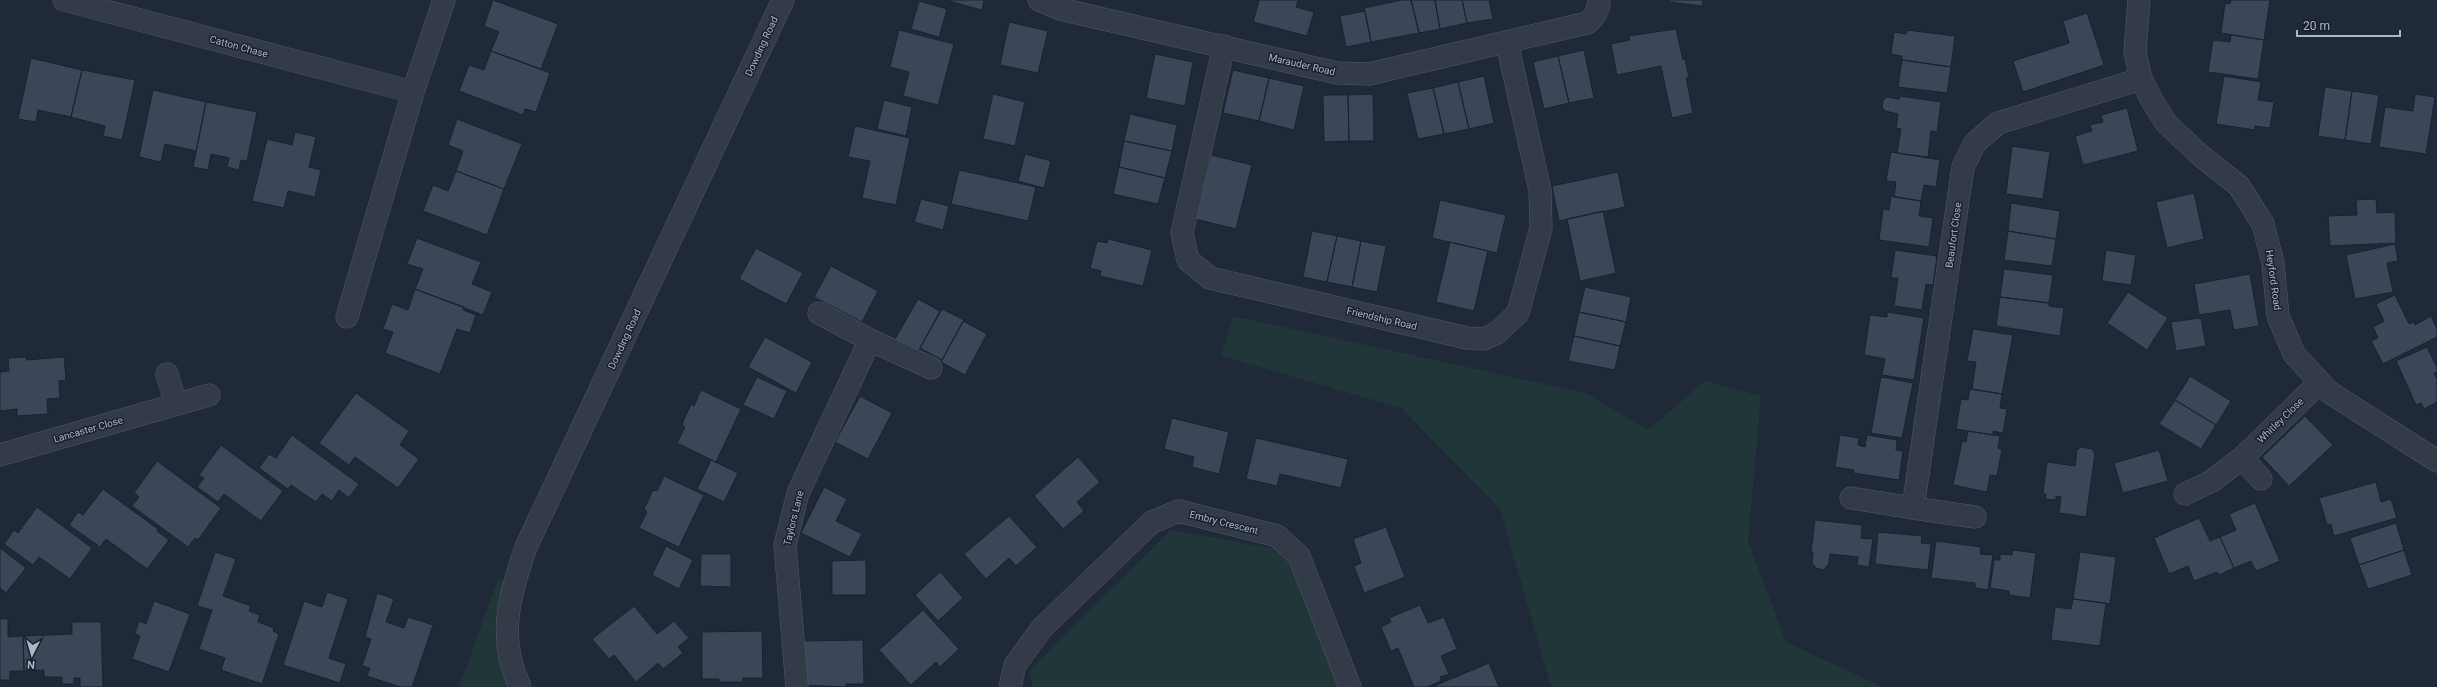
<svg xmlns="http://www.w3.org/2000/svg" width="2437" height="687" viewBox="0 0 2437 687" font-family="Roboto,sans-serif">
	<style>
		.green { fill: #213639 }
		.building { fill: #3b4758; stroke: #1a222f }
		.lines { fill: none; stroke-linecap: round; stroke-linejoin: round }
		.minor-casing { stroke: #505966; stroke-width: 23 }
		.minor { stroke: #333b48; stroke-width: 22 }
		.labels { text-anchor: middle; stroke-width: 3; stroke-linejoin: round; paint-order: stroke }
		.street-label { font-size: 10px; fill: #adb6c5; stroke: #19202d }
	</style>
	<rect width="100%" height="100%" fill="#1f2938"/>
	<path class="green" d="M 1233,316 L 1586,393 L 1648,430 L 1705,381 L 1761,396 L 1748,541 L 1786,642 L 1883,687 L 1551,687 L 1500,509 L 1401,408 L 1221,356 Z
		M 1171,530 L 1271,548 L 1300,570 L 1342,687 L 1032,687 L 1029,671 Z
		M 498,579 L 513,585 L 520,687 L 459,687 Z"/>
	<path class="building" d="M 493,0 L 558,24 L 541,69 L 491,51 L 499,32 L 484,26 Z
		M 945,0 L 984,0 L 982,10 Z
		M 1259,0 L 1298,0 L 1296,7 L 1314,12 L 1307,36 L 1253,22 Z
		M 1402,0 L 1411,0 L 1419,33 L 1371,42 L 1364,8 Z
		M 1411,0 L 1435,0 L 1440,29 L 1419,33 Z
		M 1435,0 L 1462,0 L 1467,23 L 1440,29 Z
		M 1462,0 L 1489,0 L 1493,19 L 1467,23 Z
		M 1669,0 L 1703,0 L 1702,6 L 1669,2 Z
		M 2231,0 L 2270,0 L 2264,40 L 2221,33 L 2225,3 L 2230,4 Z
		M 919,1 L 947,9 L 939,37 L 911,29 Z
		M 1365,11 L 1371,42 L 1346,47 L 1340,16 Z
		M 2087,13 L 2104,65 L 2023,92 L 2013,61 L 2069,43 L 2063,21 Z
		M 1009,22 L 1048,31 L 1038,73 L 1000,65 Z
		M 1676,29 L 1683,60 L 1685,59 L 1689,77 L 1686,78 L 1693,113 L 1672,118 L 1661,66 L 1617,75 L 1611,44 L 1630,40 L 1628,36 Z
		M 899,30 L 954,44 L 938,105 L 903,96 L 909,72 L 890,67 Z
		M 1907,30 L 1955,36 L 1951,67 L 1902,60 L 1902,56 L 1891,54 L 1894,32 L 1906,34 Z
		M 2231,35 L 2264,40 L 2258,79 L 2208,72 L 2213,40 L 2230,42 Z
		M 1584,50 L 1594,98 L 1569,103 L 1558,56 Z
		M 491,51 L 550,73 L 536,112 L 525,109 L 523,115 L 459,91 L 469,65 L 484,70 Z
		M 1155,54 L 1193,62 L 1185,106 L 1146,98 Z
		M 1558,56 L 1569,103 L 1544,109 L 1533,62 Z
		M 31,58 L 82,70 L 71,117 L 38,110 L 36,122 L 18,119 Z
		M 1902,60 L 1951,67 L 1947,93 L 1898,87 Z
		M 82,70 L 135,80 L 122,140 L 103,136 L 105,126 L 71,117 Z
		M 1233,70 L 1269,78 L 1259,121 L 1223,113 Z
		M 1484,76 L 1494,123 L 1469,129 L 1458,82 Z
		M 2224,76 L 2261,82 L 2258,100 L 2274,102 L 2270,128 L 2255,126 L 2255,130 L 2216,124 Z
		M 1269,78 L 1304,86 L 1294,130 L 1259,121 Z
		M 1458,82 L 1469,129 L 1444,134 L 1433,88 Z
		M 2325,87 L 2352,91 L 2345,140 L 2318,136 Z
		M 1433,88 L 1444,134 L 1418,139 L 1407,93 Z
		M 153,90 L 206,102 L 196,151 L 165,144 L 161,162 L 139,157 Z
		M 2352,91 L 2379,95 L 2371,144 L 2345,140 Z
		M 993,94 L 1025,102 L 1015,146 L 983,139 Z
		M 1373,94 L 1374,141 L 1349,141 L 1348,95 Z
		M 2415,94 L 2435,97 L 2426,154 L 2379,147 L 2385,107 L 2413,111 Z
		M 1323,95 L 1348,95 L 1349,141 L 1324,142 Z
		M 1900,96 L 1941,102 L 1937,132 L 1931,131 L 1928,157 L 1897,153 L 1901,129 L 1896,128 L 1898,114 L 1885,111 L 1882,107 L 1883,100 L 1887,97 L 1899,99 Z
		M 884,100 L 912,107 L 906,136 L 877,129 Z
		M 206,102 L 257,112 L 247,161 L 241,160 L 239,170 L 227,167 L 229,158 L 211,154 L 208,170 L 193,167 Z
		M 2127,108 L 2138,151 L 2083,165 L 2075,136 L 2092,131 L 2090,125 L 2103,122 L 2101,115 Z
		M 1130,114 L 1177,125 L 1172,151 L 1124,141 Z
		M 457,119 L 522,144 L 504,189 L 456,171 L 463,151 L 448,145 Z
		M 855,126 L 910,138 L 896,205 L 862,198 L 870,161 L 848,157 Z
		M 295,132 L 316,137 L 309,167 L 321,170 L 315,197 L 288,191 L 284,208 L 252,201 L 267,139 L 292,145 Z
		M 1124,141 L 1172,151 L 1165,178 L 1119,167 Z
		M 2012,146 L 2050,152 L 2043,199 L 2006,194 Z
		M 1891,152 L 1940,160 L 1936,187 L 1924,185 L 1921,201 L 1894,197 L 1896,182 L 1886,181 Z
		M 1025,154 L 1051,161 L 1044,188 L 1018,181 Z
		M 1211,155 L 1252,165 L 1236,229 L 1195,219 Z
		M 1119,167 L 1165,178 L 1158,204 L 1113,194 Z
		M 959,170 L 1036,187 L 1028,221 L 951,204 Z
		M 456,171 L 504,189 L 487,235 L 423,211 L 433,185 L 448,191 Z
		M 1618,172 L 1625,207 L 1559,221 L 1552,186 Z
		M 2194,193 L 2204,239 L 2167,248 L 2156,202 Z
		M 1891,196 L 1921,201 L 1919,216 L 1933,218 L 1929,247 L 1879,240 L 1883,209 L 1889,210 Z
		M 921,199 L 949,206 L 943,230 L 914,222 Z
		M 2376,199 L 2377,213 L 2395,212 L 2396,243 L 2330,246 L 2328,216 L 2357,215 L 2356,200 Z
		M 1440,200 L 1506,215 L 1497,253 L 1432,238 Z
		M 2011,203 L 2060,211 L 2056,239 L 2008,231 Z
		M 1603,211 L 1616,273 L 1580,281 L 1567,219 Z
		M 1312,231 L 1337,236 L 1327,282 L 1303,277 Z
		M 2008,231 L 2056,239 L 2052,266 L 2004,260 Z
		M 1337,236 L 1361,241 L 1352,287 L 1327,282 Z
		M 417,238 L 481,262 L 472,284 L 492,292 L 483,315 L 415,289 L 423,269 L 407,264 Z
		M 1108,239 L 1152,250 L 1143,286 L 1100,276 L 1101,271 L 1090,268 L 1097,241 L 1107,243 Z
		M 1361,241 L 1386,246 L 1377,292 L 1352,287 Z
		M 1450,242 L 1488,251 L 1474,311 L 1436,302 Z
		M 2395,244 L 2398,261 L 2387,263 L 2393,292 L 2355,299 L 2346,255 Z
		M 756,248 L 803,273 L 786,304 L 739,279 Z
		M 1895,250 L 1937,256 L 1933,285 L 1926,284 L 1922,310 L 1894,306 L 1898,278 L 1891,278 Z
		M 2106,250 L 2136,255 L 2131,285 L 2102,281 Z
		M 831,266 L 878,291 L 862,322 L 814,297 Z
		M 2004,269 L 2053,275 L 2049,303 L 2000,297 Z
		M 2250,274 L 2259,326 L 2234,330 L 2230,310 L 2199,315 L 2194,284 Z
		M 1585,287 L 1631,297 L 1626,322 L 1579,312 Z
		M 415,289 L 464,307 L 463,310 L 476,315 L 470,333 L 457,329 L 440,374 L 385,353 L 393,332 L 383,329 L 392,304 L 408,310 Z
		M 2128,292 L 2168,318 L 2147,350 L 2107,323 Z
		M 2395,295 L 2409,324 L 2414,322 L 2415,325 L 2431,316 L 2437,329 L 2437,337 L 2383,364 L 2371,341 L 2378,338 L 2373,327 L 2384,321 L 2376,304 Z
		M 2000,297 L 2049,303 L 2049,306 L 2064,308 L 2060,336 L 1996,326 Z
		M 918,299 L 940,311 L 918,352 L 895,339 Z
		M 942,309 L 964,320 L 942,360 L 920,348 Z
		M 1579,312 L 1626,322 L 1620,346 L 1574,336 Z
		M 1887,312 L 1924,318 L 1914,380 L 1882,375 L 1885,359 L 1864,355 L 1870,315 L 1887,317 Z
		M 2201,318 L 2206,346 L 2176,351 L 2171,322 Z
		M 963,321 L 987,334 L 965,375 L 941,362 Z
		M 1973,329 L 2013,335 L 2002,394 L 1972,389 L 1976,362 L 1967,361 Z
		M 1574,336 L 1620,346 L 1615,370 L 1568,361 Z
		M 765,337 L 812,362 L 796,393 L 748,367 Z
		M 2427,347 L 2437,367 L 2437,372 L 2434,373 L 2437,379 L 2437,402 L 2424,409 L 2421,403 L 2416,405 L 2396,361 Z
		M 26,357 L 27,360 L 64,357 L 66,380 L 59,381 L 60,398 L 47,399 L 48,414 L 17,416 L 17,409 L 0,411 L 0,372 L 9,371 L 8,358 Z
		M 2190,376 L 2231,401 L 2216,425 L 2175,400 Z
		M 757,377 L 787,391 L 774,419 L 743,405 Z
		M 1881,377 L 1913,383 L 1902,438 L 1871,433 Z
		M 1970,389 L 2002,394 L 2000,408 L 2007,409 L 2003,433 L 1993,431 L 1993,435 L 1956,429 L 1961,399 L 1968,400 Z
		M 701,390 L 741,409 L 716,462 L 677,443 L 685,427 L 682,424 L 691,404 L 694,406 Z
		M 356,393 L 409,431 L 400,445 L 419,459 L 398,488 L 355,457 L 349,465 L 319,443 Z
		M 860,396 L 892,413 L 868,459 L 835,442 Z
		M 2175,400 L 2216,425 L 2201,449 L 2159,424 Z
		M 2305,416 L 2333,445 L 2289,486 L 2262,457 Z
		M 1172,418 L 1229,432 L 1219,474 L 1192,467 L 1194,457 L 1164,449 Z
		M 1968,431 L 2000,436 L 1998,448 L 2002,449 L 1997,476 L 1990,475 L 1987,492 L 1953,485 L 1962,441 L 1966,442 Z
		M 292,435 L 359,484 L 349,498 L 339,490 L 332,501 L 322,494 L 316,502 L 291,485 L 288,489 L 259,468 L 269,454 L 276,458 Z
		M 1840,435 L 1859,438 L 1858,445 L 1865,447 L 1867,435 L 1897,440 L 1896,450 L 1903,451 L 1899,480 L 1853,473 L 1854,470 L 1835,467 Z
		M 1256,438 L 1348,459 L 1341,488 L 1280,474 L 1277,486 L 1246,479 Z
		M 221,445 L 283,491 L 261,521 L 224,494 L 218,502 L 197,487 L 204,478 L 199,475 Z
		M 2081,447 L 2092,449 L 2095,454 L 2086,517 L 2059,513 L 2061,497 L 2056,496 L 2056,500 L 2045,499 L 2046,494 L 2043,493 L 2047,462 L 2075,466 L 2077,450 Z
		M 2159,450 L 2168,481 L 2123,493 L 2114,463 Z
		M 1078,457 L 1100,482 L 1077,502 L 1084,511 L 1063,529 L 1034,496 Z
		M 711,460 L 738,473 L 724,502 L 697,489 Z
		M 157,461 L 221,508 L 198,540 L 195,538 L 188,547 L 132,506 L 139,497 L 134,493 Z
		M 664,476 L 704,495 L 679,547 L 639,528 L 647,512 L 644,509 L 653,490 L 657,491 Z
		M 2376,482 L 2381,502 L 2391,499 L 2397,518 L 2334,536 L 2331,524 L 2327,525 L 2319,498 Z
		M 824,487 L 847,499 L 836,521 L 862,534 L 850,557 L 801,533 Z
		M 103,489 L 158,529 L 157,531 L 169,540 L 147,569 L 106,539 L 100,547 L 69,525 L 78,512 L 83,515 Z
		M 2255,503 L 2280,561 L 2256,571 L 2251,561 L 2234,568 L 2220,537 L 2236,530 L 2229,514 Z
		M 37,507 L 92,548 L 70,579 L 39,557 L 33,565 L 4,544 L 14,530 L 18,533 Z
		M 1009,516 L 1037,547 L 1016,566 L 1009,558 L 986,579 L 964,554 Z
		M 2199,518 L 2210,541 L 2220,537 L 2234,568 L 2219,575 L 2217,572 L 2194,581 L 2188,566 L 2169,574 L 2154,538 Z
		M 1815,520 L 1862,525 L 1861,538 L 1873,539 L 1869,567 L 1857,565 L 1858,557 L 1830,554 L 1829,563 L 1824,570 L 1816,568 L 1812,563 L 1813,552 L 1811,552 Z
		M 2396,523 L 2404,550 L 2359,565 L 2350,538 Z
		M 1386,527 L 1405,577 L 1364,593 L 1354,566 L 1361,563 L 1353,539 Z
		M 1878,532 L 1922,536 L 1921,543 L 1931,544 L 1928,570 L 1875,564 Z
		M 1936,541 L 1981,547 L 1980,554 L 1993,555 L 1988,590 L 1975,588 L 1975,583 L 1931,578 Z
		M 666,546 L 693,560 L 679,589 L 652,575 Z
		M 0,548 L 26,568 L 6,593 L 0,588 Z
		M 2013,550 L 2036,553 L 2030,598 L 2009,595 L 2009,591 L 1990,588 L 1994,560 L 2000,560 L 2000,554 L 2012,555 Z
		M 2404,550 L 2412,575 L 2368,589 L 2359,565 Z
		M 215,552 L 236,559 L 223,596 L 251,606 L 249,611 L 260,615 L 258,622 L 274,628 L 273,631 L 279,634 L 262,684 L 221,670 L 225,658 L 199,649 L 212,610 L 197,606 Z
		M 2080,552 L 2116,557 L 2110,604 L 2073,599 Z
		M 701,554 L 731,554 L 731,587 L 700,586 Z
		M 866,560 L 866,595 L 832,595 L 832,561 Z
		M 940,572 L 963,598 L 938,621 L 915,595 Z
		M 327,592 L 348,599 L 329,658 L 346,664 L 340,683 L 283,665 L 304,601 L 322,607 Z
		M 377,593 L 394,599 L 386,622 L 404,628 L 408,617 L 433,625 L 412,687 L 400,687 L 367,676 L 370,668 L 362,666 L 371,639 L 365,637 Z
		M 2073,599 L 2106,603 L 2100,646 L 2051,640 L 2055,607 L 2071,609 Z
		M 154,601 L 190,614 L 169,672 L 132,659 L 140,636 L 135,634 L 139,621 L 146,624 Z
		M 1420,605 L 1428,623 L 1444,617 L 1457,649 L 1441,656 L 1449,674 L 1440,677 L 1441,681 L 1427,687 L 1414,687 L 1398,648 L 1391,651 L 1381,627 L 1391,622 L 1389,618 Z
		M 634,606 L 657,634 L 674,621 L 689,638 L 678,647 L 683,653 L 663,669 L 658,663 L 636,682 L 614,655 L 609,659 L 592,639 Z
		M 923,610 L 959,649 L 940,667 L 936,662 L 911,685 L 879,650 Z
		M 0,619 L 8,619 L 8,637 L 23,636 L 24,671 L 10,671 L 10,680 L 0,680 Z
		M 72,622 L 101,622 L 103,687 L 80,687 L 80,678 L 74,678 L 74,684 L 62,684 L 62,677 L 44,677 L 44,670 L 24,671 L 23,636 L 72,634 Z
		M 762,631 L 763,678 L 743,678 L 743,682 L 719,682 L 719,679 L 702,679 L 702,632 Z
		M 863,640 L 864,684 L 846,684 L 846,687 L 804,685 L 803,641 Z
		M 1489,663 L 1499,687 L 1432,687 Z"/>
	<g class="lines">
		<defs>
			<path id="minor" d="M 64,0 L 413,92
				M 1039,0 L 1060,9 L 1337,73 L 1369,74 L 1587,23 C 1595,17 1599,10 1599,0
				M 2139,0 L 2135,52 L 2141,79 L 2151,99 L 2166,123 L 2200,155 L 2239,186 L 2263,224 L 2273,263 L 2278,316 L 2294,354 L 2329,392 L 2437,461
				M 1224,46 L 1182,233 L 1188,260 L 1210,278 L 1467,338 L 1484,339 L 1497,333 L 1518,313 L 1541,228 L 1540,190 L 1507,43
				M 347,317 L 413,92 L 444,0
				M 870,340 L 931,368
				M 167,374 L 176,404
				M 0,455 L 209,395
				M 2242,458 L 2261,479
				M 2185,494 L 2212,481 L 2242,458 L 2319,383
				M 1851,498 L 1913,508
				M 1975,517 L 1913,508 L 1963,167 L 1975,143 L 1998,123 L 2141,79
				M 520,687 C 497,638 509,596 526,547 L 783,0
				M 797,687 L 785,545 L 798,493 L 870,340 L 819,313
				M 1010,687 L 1015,665 L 1042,628 L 1152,522 L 1179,511 L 1277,536 L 1299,556 L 1350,687"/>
		</defs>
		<use href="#minor" class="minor-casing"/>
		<use href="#minor" class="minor"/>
	</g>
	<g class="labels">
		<g class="street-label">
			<text transform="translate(239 46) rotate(15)" y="4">Catton Chase</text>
			<text transform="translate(761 46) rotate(-65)" y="4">Dowding Road</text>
			<text transform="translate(1302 64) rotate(13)" y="4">Marauder Road</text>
			<text transform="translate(1953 235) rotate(-82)" y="4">Beaufort Close</text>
			<text transform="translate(2274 280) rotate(82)" y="4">Heyford Road</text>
			<text transform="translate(1382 318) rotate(13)" y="4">Friendship Road</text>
			<text transform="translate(624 339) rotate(-65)" y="4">Dowding Road</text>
			<text transform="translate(2280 420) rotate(-44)" y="4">Whitley Close</text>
			<text transform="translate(88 429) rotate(-16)" y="4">Lancaster Close</text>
			<text transform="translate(793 518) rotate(-76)" y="4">Taylors Lane</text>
			<text transform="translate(1224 522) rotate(14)" y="4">Embry Crescent</text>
		</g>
	</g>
	<g transform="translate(32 655) rotate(185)" stroke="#19202d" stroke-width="3" paint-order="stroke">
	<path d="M0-3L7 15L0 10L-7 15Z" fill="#adb6c5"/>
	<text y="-6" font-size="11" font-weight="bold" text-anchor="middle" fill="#adb6c5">N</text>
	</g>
	<path d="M2297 30v6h103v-6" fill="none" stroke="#adb6c5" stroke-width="2"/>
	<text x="2303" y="30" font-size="12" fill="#adb6c5" stroke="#19202d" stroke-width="3" paint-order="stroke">20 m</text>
</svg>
